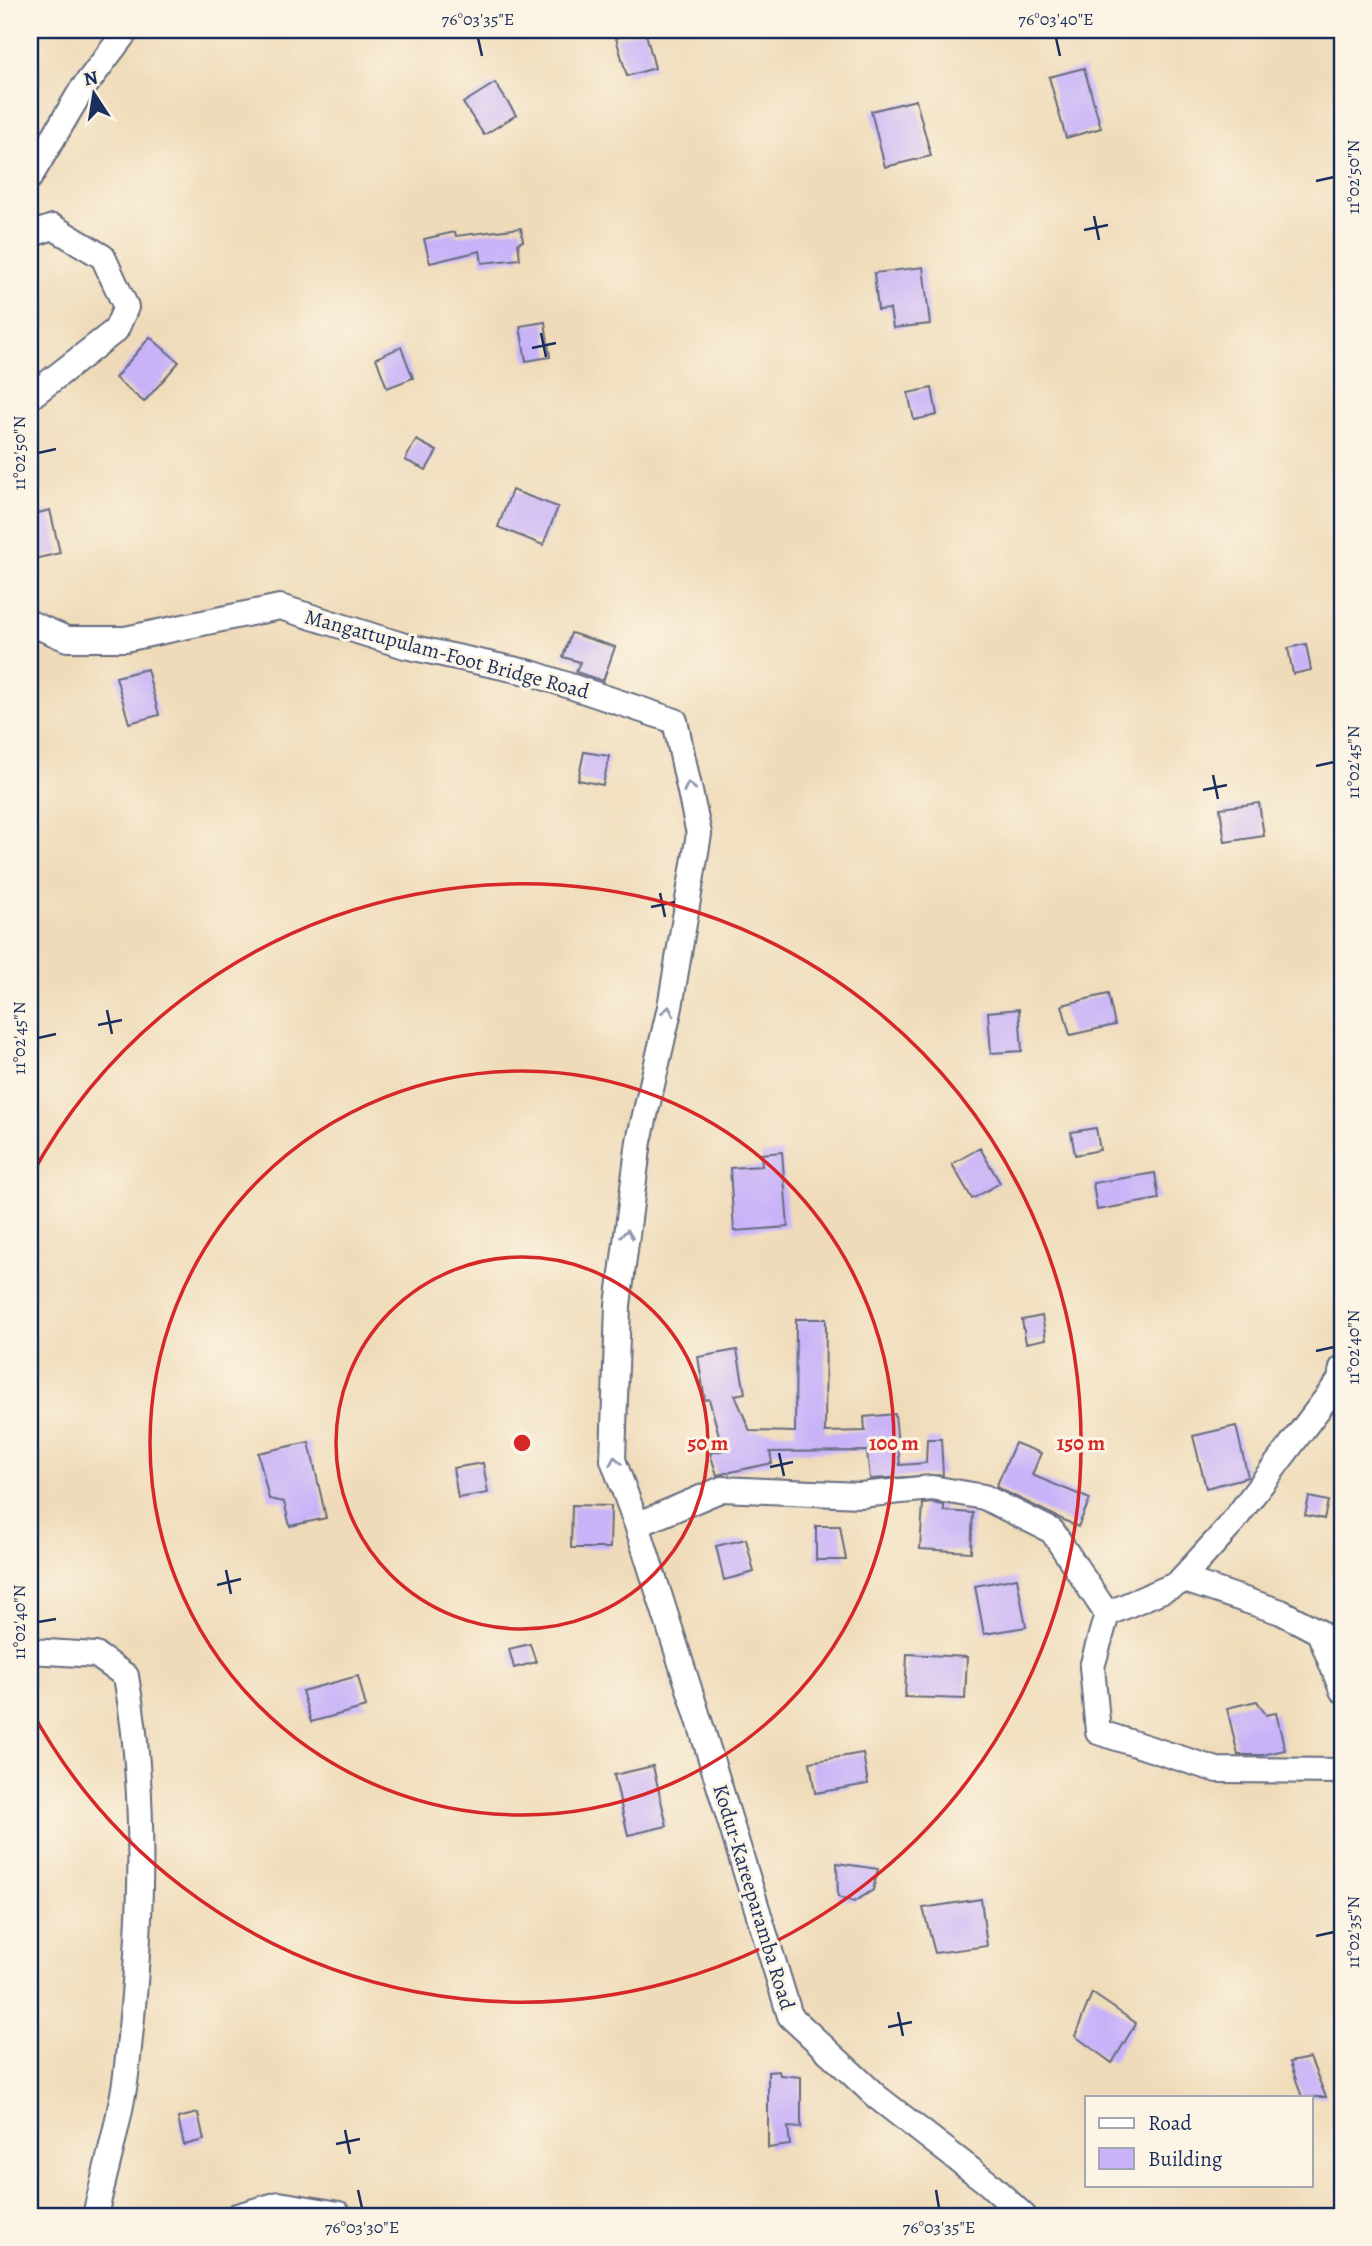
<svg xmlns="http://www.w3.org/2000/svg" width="1372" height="2246" viewBox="0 0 1372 2246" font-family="Alegreya,serif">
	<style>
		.building { fill: #c8b3f8 }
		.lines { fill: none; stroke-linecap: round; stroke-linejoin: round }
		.minor-casing { stroke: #656b7e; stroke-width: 28 }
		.minor { stroke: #fff; stroke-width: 24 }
		.oneway { stroke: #8d97ae }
		.ticks { fill: none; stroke: #1b2f5e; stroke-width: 2.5 }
		.ring { fill: none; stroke: #d62828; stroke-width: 3.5 }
		.labels { text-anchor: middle; stroke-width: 6; stroke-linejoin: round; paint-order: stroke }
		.street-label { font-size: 21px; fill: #1b2f5e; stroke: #fcf5e5 }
		.centre { fill: #d62828; stroke: #fcf5e5; stroke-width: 3.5 }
		.ring-label { font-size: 21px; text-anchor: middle; font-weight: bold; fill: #d62828; stroke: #fcf5e5; stroke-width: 6; stroke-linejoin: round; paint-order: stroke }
		.neatline { fill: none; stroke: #1b2f5e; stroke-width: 2.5 }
		.ticks-label { font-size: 18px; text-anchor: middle; fill: #1b2f5e }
	</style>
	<rect width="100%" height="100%" fill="#fcf5e5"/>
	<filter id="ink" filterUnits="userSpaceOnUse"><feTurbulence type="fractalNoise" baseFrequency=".0143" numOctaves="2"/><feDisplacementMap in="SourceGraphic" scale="14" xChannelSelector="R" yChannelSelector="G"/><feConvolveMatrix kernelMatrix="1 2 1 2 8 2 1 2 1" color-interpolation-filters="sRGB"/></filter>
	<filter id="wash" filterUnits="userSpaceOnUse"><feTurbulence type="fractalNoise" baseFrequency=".00686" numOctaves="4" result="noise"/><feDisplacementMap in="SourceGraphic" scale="28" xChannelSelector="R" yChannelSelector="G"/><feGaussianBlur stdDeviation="1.57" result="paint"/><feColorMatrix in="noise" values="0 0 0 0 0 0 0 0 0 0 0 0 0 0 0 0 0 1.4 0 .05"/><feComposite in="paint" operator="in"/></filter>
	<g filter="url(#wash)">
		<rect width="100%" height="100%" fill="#efdbb9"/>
		<g id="blocks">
			<path class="building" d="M 645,30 L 655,68 L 627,76 L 616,38 Z
				M 1084,68 L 1101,128 L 1066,138 L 1049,77 Z
				M 495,83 L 516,115 L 484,135 L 463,103 Z
				M 916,100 L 931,156 L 885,167 L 871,111 Z
				M 521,228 L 523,241 L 518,243 L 520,259 L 482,263 L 480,251 L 430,263 L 424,239 L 455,232 L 456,236 Z
				M 923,267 L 930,324 L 893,328 L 890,309 L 878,310 L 874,273 Z
				M 545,322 L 550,357 L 526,361 L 520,326 Z
				M 150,337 L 179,362 L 144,402 L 115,378 Z
				M 401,347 L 413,378 L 387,388 L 376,358 Z
				M 932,388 L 937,415 L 914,420 L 908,393 Z
				M 416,440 L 437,451 L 426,470 L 405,460 Z
				M 512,490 L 558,507 L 543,545 L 498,527 Z
				M 50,510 L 60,553 L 30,560 L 30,515 Z
				M 571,633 L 615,647 L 603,681 L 576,672 L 580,662 L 563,657 Z
				M 1306,644 L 1311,670 L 1293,674 L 1288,648 Z
				M 147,669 L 159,715 L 129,723 L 116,677 Z
				M 584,752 L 609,756 L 603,785 L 578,780 Z
				M 1259,803 L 1264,836 L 1225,842 L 1220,808 Z
				M 1108,994 L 1115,1025 L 1070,1035 L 1062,1005 Z
				M 1019,1009 L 1022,1051 L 991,1053 L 988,1012 Z
				M 1096,1128 L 1100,1150 L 1075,1155 L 1071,1132 Z
				M 980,1148 L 1000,1183 L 972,1199 L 952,1164 Z
				M 782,1152 L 788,1227 L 734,1231 L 730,1168 L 762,1166 L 761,1154 Z
				M 1155,1173 L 1159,1199 L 1097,1210 L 1093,1183 Z
				M 1042,1316 L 1046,1339 L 1026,1343 L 1022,1320 Z
				M 796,1319 L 826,1319 L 825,1432 L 865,1431 L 864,1417 L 895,1414 L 900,1465 L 926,1463 L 927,1439 L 941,1439 L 943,1475 L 870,1479 L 867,1451 L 770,1452 L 772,1463 L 717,1475 L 710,1453 L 723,1450 L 709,1399 L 705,1400 L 698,1357 L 737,1350 L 745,1393 L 735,1395 L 750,1431 L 795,1432 Z
				M 1236,1426 L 1248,1477 L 1206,1488 L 1193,1436 Z
				M 309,1442 L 326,1518 L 290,1526 L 284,1502 L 269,1499 L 258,1453 Z
				M 1015,1443 L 1041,1453 L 1032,1475 L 1090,1499 L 1078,1527 L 996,1487 Z
				M 483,1463 L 488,1493 L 458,1498 L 453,1468 Z
				M 1309,1497 L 1328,1501 L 1324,1519 L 1305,1515 Z
				M 931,1503 L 944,1505 L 944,1511 L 973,1513 L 971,1552 L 920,1549 L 923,1504 Z
				M 572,1505 L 611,1506 L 610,1548 L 571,1548 Z
				M 816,1526 L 840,1526 L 846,1560 L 816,1560 Z
				M 746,1539 L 754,1572 L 724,1580 L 716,1546 Z
				M 1017,1578 L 1026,1627 L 984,1634 L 975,1586 Z
				M 530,1644 L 536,1662 L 514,1668 L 509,1649 Z
				M 907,1654 L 967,1657 L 965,1699 L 905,1697 Z
				M 358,1676 L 366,1707 L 311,1722 L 302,1691 Z
				M 1257,1701 L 1266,1715 L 1276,1713 L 1285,1750 L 1262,1755 L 1238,1755 L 1227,1708 Z
				M 863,1753 L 868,1784 L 815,1793 L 810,1762 Z
				M 653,1766 L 667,1826 L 628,1835 L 614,1775 Z
				M 837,1863 L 878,1869 L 873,1890 L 854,1902 L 838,1897 Z
				M 981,1899 L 987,1946 L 935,1953 L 923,1908 Z
				M 1092,1993 L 1136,2023 L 1112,2063 L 1075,2036 Z
				M 1310,2058 L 1326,2097 L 1302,2097 L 1290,2062 Z
				M 779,2071 L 780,2075 L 801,2077 L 801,2128 L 788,2127 L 790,2145 L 768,2148 L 768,2072 Z
				M 198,2113 L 204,2140 L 184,2145 L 178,2118 Z"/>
		</g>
	</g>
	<g filter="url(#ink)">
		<use href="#blocks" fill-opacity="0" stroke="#656b7e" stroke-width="2"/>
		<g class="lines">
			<defs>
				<path id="minor" d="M 30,177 L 81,91 L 127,30
					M 30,235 L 53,227 L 103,257 L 126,307 L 116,330 L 30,397
					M 30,623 L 67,639 L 125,639 L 280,607 L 405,646 L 531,673 L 675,721 L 699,834 L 670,1007 L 639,1141 L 618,1305 L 613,1460 L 637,1525 L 699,1720 L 790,2016 L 877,2097 L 988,2183 L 1024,2216
					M 637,1525 L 722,1489 L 860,1495 L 932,1488 L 984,1497 L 1052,1531 L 1107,1614
					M 1182,1579 L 1281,1612 L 1319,1632 L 1342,1690
					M 1107,1614 L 1092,1667 L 1098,1732 L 1217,1770 L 1342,1771
					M 1107,1614 L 1177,1584 L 1229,1527 L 1340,1380 L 1342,1368
					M 30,1651 L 96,1655 L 126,1676 C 149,1806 141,1944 126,2075 C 120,2122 105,2170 95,2216
					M 237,2216 L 279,2204 L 339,2214"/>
			</defs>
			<use href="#minor" class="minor-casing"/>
			<use href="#minor" class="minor"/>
		</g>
		<defs><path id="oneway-chevron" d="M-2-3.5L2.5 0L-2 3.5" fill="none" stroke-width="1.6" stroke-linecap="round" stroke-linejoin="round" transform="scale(1.75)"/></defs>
		<g class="oneway">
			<use href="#oneway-chevron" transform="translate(689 787) rotate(-102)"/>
			<use href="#oneway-chevron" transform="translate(668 1011) rotate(-78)"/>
			<use href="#oneway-chevron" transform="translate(627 1234) rotate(-83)"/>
			<use href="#oneway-chevron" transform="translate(615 1461) rotate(-100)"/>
		</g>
	</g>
	<path class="ticks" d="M 478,38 L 482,56M 1056,38 L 1060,56M 1316,181 L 1334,177M 1094,216 L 1099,240M 1084,230 L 1108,225M 541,333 L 546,357M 532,348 L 556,343M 38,453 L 56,449M 1316,766 L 1334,762M 1213,775 L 1218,799M 1203,790 L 1227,785M 660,893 L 665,917M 651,907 L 675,902M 107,1010 L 112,1034M 98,1025 L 122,1020M 38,1038 L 56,1034M 1316,1351 L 1334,1347M 779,1453 L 784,1476M 770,1467 L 793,1462M 226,1570 L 231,1594M 217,1585 L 241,1579M 38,1622 L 56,1619M 1316,1936 L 1334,1932M 898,2012 L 903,2036M 888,2027 L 912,2022M 345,2130 L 350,2154M 336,2144 L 360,2139M 358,2190 L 362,2208M 936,2190 L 939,2208"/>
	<g class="ring">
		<circle cx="522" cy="1443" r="186"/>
		<circle cx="522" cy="1443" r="372"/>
		<path d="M31 1176A559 559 0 1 1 31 1710"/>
	</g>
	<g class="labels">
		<g class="street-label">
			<text transform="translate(447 654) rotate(15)" y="7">Mangattupulam-Foot Bridge Road</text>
			<text transform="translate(754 1897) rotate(73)" y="7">Kodur-Kareeparamba Road</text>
		</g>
	</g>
	<circle cx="522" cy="1443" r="10" class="centre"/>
	<g class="ring-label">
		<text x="708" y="1450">50 m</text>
		<text x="894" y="1450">100 m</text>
		<text x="1081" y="1450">150 m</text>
	</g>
	<rect width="1372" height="2246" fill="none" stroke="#fcf5e5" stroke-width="77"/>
	<rect x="1085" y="2096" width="228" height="91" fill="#fcf5e5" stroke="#a2a6af" stroke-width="2"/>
	<rect x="1099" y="2118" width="35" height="10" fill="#ffffff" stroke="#a2a6af" stroke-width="2"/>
	<text x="1148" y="2130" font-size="21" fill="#1b2f5e">Road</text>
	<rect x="1099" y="2148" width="35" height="21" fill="#c8b3f8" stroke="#a2a6af" stroke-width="2"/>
	<text x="1148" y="2166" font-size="21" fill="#1b2f5e">Building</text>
	<g transform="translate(94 94) rotate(348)" stroke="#fcf5e5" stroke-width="5" paint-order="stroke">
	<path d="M0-5L12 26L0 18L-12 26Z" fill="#1b2f5e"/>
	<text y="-10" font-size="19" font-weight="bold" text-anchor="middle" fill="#1b2f5e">N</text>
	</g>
	<rect x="38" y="38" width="1296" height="2170" class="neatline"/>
	<g class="ticks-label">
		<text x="478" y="25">76°03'35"E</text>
		<text x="1056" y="25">76°03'40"E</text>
		<text transform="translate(1353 177) rotate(-90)" y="6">11°02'50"N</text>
		<text transform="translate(19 453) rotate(-90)" y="6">11°02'50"N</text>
		<text transform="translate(1353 762) rotate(-90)" y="6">11°02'45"N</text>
		<text transform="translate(19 1038) rotate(-90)" y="6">11°02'45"N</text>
		<text transform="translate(1353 1347) rotate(-90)" y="6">11°02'40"N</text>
		<text transform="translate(19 1622) rotate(-90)" y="6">11°02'40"N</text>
		<text transform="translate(1353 1932) rotate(-90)" y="6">11°02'35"N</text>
		<text x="362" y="2233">76°03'30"E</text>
		<text x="939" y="2233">76°03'35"E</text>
	</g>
</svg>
